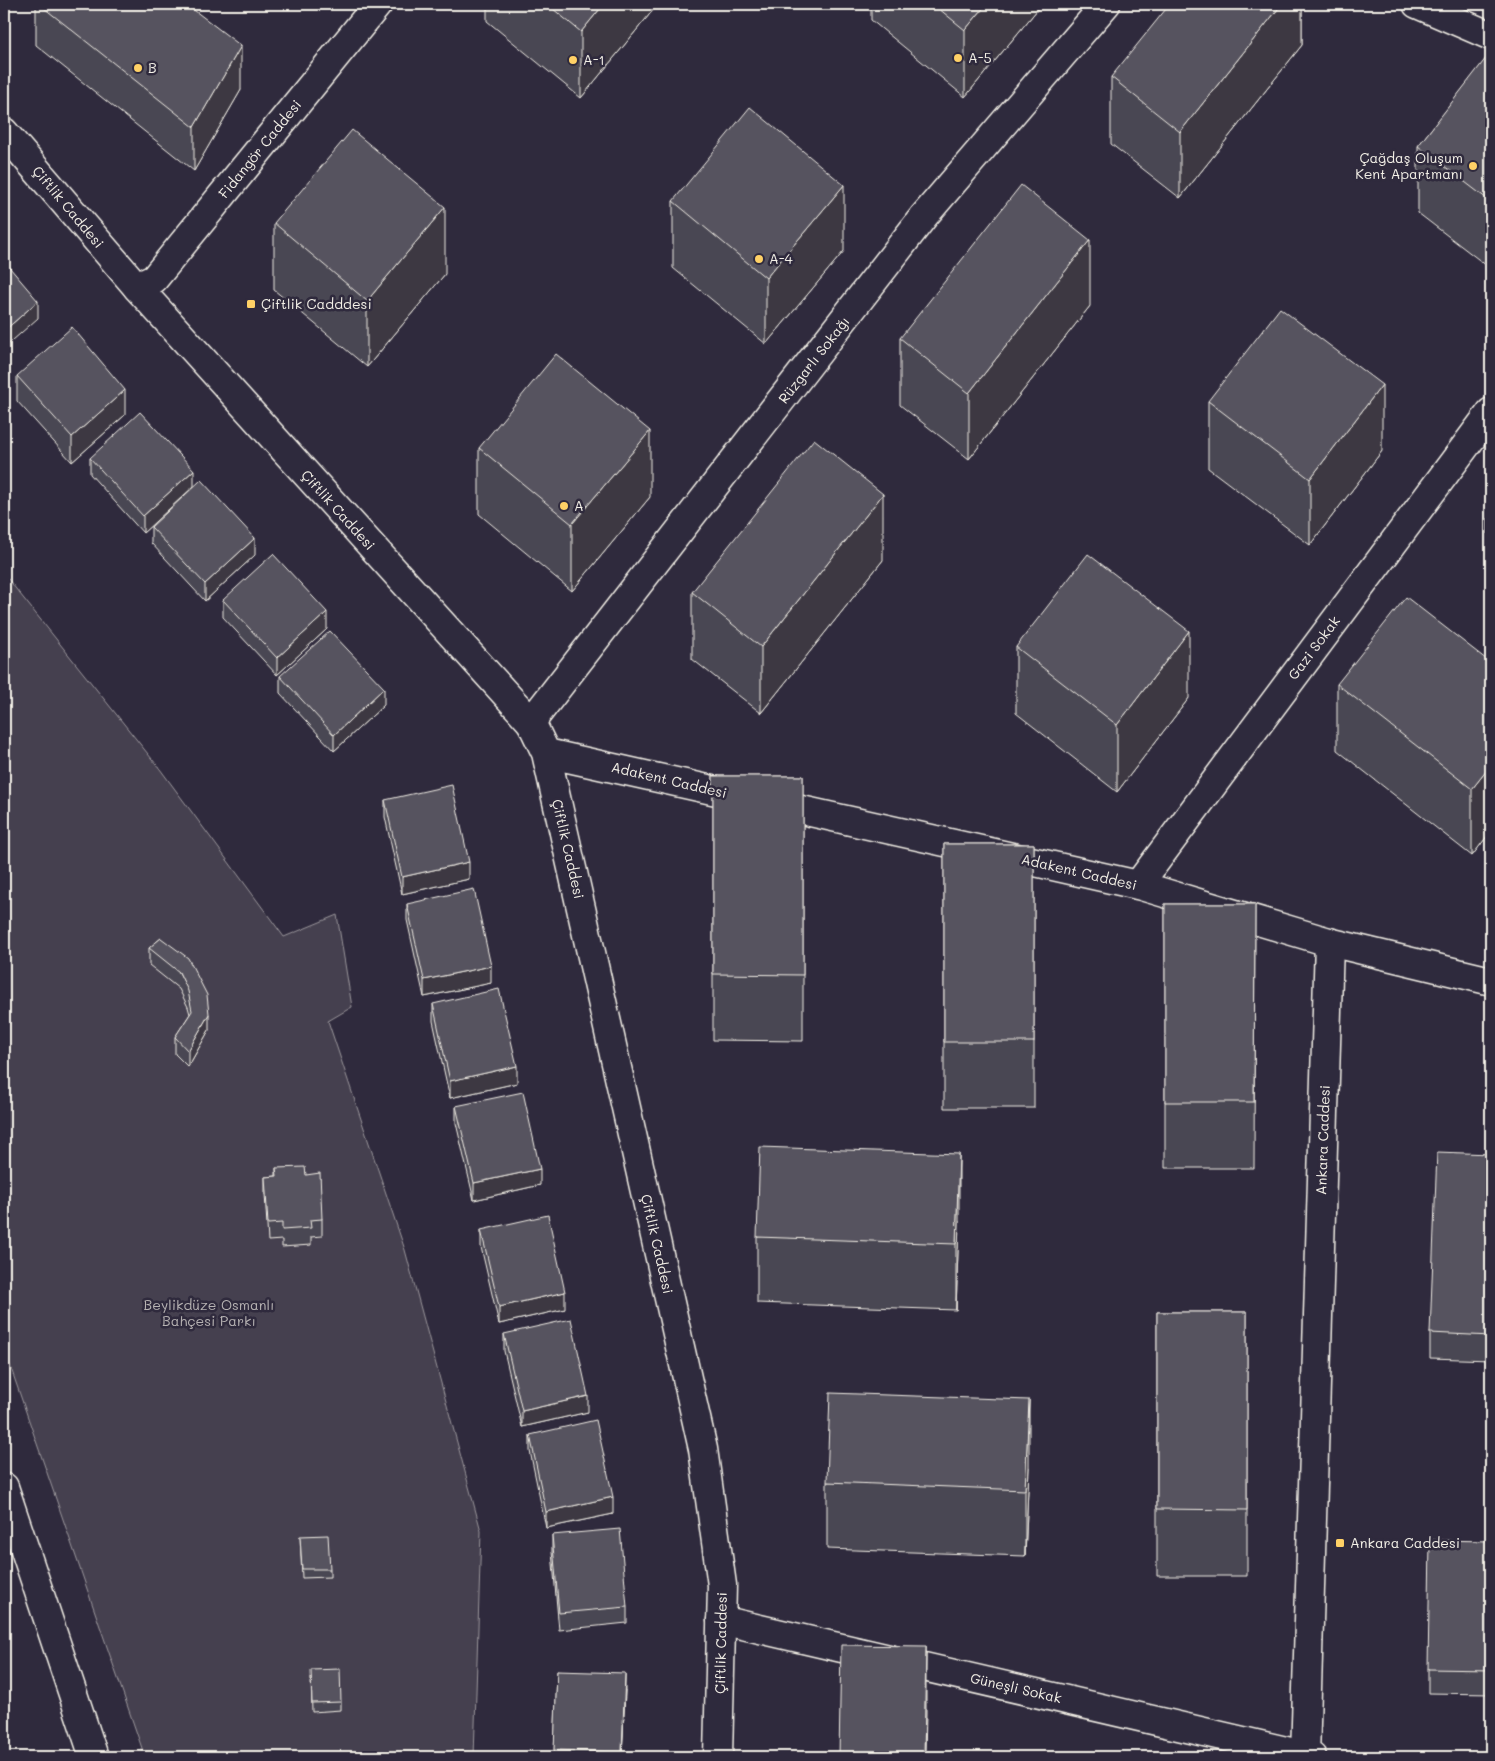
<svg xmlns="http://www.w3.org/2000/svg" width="1495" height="1761" viewBox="0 0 1495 1761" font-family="Mali,sans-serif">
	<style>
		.green { fill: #454050; stroke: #9c989c }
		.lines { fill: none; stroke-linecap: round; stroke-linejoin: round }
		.street-casing { stroke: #f4f1e8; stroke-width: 31 }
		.secondary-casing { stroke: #f4f1e8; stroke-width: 31 }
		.street { stroke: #2f2a3d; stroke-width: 28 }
		.secondary { stroke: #2f2a3d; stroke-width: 28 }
		.wall { fill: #4a4752; stroke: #f4f1e8 }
		.shaded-wall { fill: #3c3942; stroke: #f4f1e8 }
		.building { fill: #56525f; stroke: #f4f1e8 }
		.poi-dot { fill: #ffd166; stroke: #2f2a3d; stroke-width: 2 }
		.labels { text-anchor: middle; stroke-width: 5; stroke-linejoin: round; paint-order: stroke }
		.poi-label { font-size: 14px; fill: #f4f1e8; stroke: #2f2a3d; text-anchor: start }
		.street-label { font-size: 14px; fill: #f4f1e8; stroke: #2f2a3d }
		.park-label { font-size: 14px; fill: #b7b3b3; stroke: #2f2a3d }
	</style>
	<rect width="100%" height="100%" fill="#2f2a3d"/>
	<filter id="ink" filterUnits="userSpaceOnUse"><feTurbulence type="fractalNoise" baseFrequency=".02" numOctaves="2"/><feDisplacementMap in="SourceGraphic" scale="10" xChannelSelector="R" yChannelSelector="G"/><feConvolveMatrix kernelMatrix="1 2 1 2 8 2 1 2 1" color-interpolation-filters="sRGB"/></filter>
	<g filter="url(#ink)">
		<path class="green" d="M 4,574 L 160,769 L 284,937 L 337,915 L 352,1007 L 328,1021 L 405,1250 L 481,1531 L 474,1757 L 145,1757 L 4,1348 Z"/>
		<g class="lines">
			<defs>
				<path id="street" d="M 1417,4 L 1491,36
					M 137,287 L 154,279 L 378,4
					M 531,722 L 924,216 L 1106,4
					M 1138,885 L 1491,412
					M 4,1487 L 94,1757
					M 721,1620 L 1312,1757
					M 1305,1757 L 1329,942"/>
				<path id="secondary" d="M 4,132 L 137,287 L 531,722 L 546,753 L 703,1449 L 722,1585 L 718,1757
					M 546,753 L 1138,885 L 1329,942 L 1491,981"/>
			</defs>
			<use href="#street" class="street-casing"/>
			<use href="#secondary" class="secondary-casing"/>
			<use href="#street" class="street"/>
			<use href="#secondary" class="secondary"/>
		</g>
		<path class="wall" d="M 36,4 L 186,4 L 241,90 L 194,171 L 36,45 Z
			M 487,4 L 658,4 L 581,98 L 487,21 Z
			M 871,4 L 1042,4 L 965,97 L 871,20 Z
			M 1302,4 L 1302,45 L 1180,198 L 1111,144 L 1111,77 Z
			M 1491,53 L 1491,269 L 1418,213 L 1418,146 Z
			M 673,201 L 844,251 L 766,344 L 673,268 Z
			M 274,223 L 445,274 L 367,367 L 274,290 Z
			M 1090,306 L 969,459 L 900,405 L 900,338 Z
			M 17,376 L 125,415 L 72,462 L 17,401 Z
			M 1208,401 L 1382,451 L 1310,545 L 1208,468 Z
			M 479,448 L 650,497 L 572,591 L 479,514 Z
			M 90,458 L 194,486 L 143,533 L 90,474 Z
			M 1491,502 L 1491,576 L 1488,573 L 1488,507 Z
			M 151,527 L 255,555 L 205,601 L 151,543 Z
			M 883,560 L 761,713 L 692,659 L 692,592 Z
			M 223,600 L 327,629 L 277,675 L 223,617 Z
			M 1016,647 L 1189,698 L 1117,792 L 1016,713 Z
			M 1491,663 L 1491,831 L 1472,856 L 1337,750 L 1337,684 Z
			M 280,676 L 384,705 L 334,751 L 280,693 Z
			M 713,776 L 803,776 L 803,1041 L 713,1040 Z
			M 385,800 L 469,879 L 402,894 L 385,817 Z
			M 944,844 L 1034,844 L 1034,1108 L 944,1108 Z
			M 407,904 L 491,983 L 424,997 L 407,920 Z
			M 1165,904 L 1255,904 L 1254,1168 L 1165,1168 Z
			M 161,938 L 209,1030 L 188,1067 L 175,1054 L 175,1037 L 190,1014 L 188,1007 L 179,989 L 149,965 L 149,948 Z
			M 433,1004 L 517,1083 L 450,1098 L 433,1021 Z
			M 456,1106 L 540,1185 L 474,1200 L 456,1123 Z
			M 1491,1154 L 1491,1360 L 1430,1358 L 1430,1333 Z
			M 276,1168 L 306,1175 L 322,1219 L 322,1236 L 311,1237 L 311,1245 L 282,1247 L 282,1240 L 268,1241 L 265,1194 L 265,1177 L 276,1176 Z
			M 959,1221 L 956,1310 L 757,1303 L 757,1237 Z
			M 481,1230 L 565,1309 L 499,1324 L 481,1247 Z
			M 1157,1312 L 1247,1312 L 1247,1576 L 1157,1576 Z
			M 504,1334 L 588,1412 L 522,1427 L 504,1351 Z
			M 530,1435 L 613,1514 L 546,1528 L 530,1451 Z
			M 1029,1467 L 1025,1556 L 827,1549 L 827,1482 Z
			M 552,1535 L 627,1607 L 627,1623 L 559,1630 L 552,1552 Z
			M 300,1536 L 330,1569 L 330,1577 L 302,1578 Z
			M 1491,1541 L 1491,1694 L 1428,1693 L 1428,1669 Z
			M 557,1671 L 625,1690 L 622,1757 L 554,1757 Z
			M 311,1678 L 341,1702 L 341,1710 L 312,1712 Z"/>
		<path class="shaded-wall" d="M 604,4 L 658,4 L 581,98 L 581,32 Z
			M 987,4 L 1042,4 L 965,97 L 965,30 Z
			M 1282,4 L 1302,4 L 1302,45 L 1180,198 L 1180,132 Z
			M 241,46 L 241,90 L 194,171 L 194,127 Z
			M 844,185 L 844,251 L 766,344 L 766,278 Z
			M 445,207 L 445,274 L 367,367 L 367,301 Z
			M 1090,240 L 1090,306 L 969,459 L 969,393 Z
			M 38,301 L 38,318 L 4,348 L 4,331 Z
			M 1382,385 L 1382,451 L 1310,545 L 1310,479 Z
			M 125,390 L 125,415 L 72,462 L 72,437 Z
			M 650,431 L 650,497 L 572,591 L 572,524 Z
			M 194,470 L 194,486 L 143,533 L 143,516 Z
			M 883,494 L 883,560 L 761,713 L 761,647 Z
			M 255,538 L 255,555 L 205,601 L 205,584 Z
			M 327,612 L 327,629 L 277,675 L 277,658 Z
			M 1189,631 L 1189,698 L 1117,792 L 1117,725 Z
			M 384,688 L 384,705 L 334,751 L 334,735 Z
			M 1491,765 L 1491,831 L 1472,856 L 1472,789 Z
			M 469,862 L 469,879 L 402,894 L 402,877 Z
			M 491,966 L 491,983 L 424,997 L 424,980 Z
			M 209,1014 L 209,1030 L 188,1067 L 188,1051 Z
			M 517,1066 L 517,1083 L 450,1098 L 450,1081 Z
			M 959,1154 L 959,1221 L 956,1310 L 956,1244 Z
			M 540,1169 L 540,1185 L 474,1200 L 474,1183 Z
			M 565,1292 L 565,1309 L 499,1324 L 499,1307 Z
			M 588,1396 L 588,1412 L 522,1427 L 522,1411 Z
			M 1029,1400 L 1029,1467 L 1025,1556 L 1025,1490 Z
			M 613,1497 L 613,1514 L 546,1528 L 546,1512 Z
			M 926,1646 L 926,1713 L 925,1757 L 924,1757 Z
			M 625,1673 L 625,1690 L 622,1757 Z"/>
		<path class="building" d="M 39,4 L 186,4 L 241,46 L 194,127 Z
			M 547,4 L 604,4 L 581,32 Z
			M 933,4 L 987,4 L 965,30 Z
			M 1170,4 L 1282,4 L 1180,132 L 1111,77 Z
			M 1490,53 L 1491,53 L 1491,202 L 1418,146 Z
			M 750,107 L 844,185 L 766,278 L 673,201 Z
			M 352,130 L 445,207 L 367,301 L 274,223 Z
			M 1021,185 L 1090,240 L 969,393 L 900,338 Z
			M 4,261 L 38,301 L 4,331 Z
			M 1280,308 L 1382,385 L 1310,479 L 1208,401 Z
			M 72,327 L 125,390 L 72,437 L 17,376 Z
			M 556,354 L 650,431 L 572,524 L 479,448 Z
			M 140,412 L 194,470 L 143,516 L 90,458 Z
			M 814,439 L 883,494 L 761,647 L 692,592 Z
			M 201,480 L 255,538 L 205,584 L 151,527 Z
			M 1491,502 L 1491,510 L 1488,507 Z
			M 273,554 L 327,612 L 277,658 L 223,600 Z
			M 1088,554 L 1189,631 L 1117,725 L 1016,647 Z
			M 1406,597 L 1491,663 L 1491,765 L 1472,789 L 1337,684 Z
			M 330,631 L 384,688 L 334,735 L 280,676 Z
			M 713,776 L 803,776 L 803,975 L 713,974 Z
			M 452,785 L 469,862 L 402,877 L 385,800 Z
			M 944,844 L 1034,844 L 1034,1042 L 944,1042 Z
			M 474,889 L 491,966 L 424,980 L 407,904 Z
			M 1165,904 L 1255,904 L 1254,1102 L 1165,1102 Z
			M 161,938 L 188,958 L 207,995 L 209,1014 L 188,1051 L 175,1037 L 192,1011 L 188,991 L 179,972 L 149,948 Z
			M 499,989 L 517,1066 L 450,1081 L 433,1004 Z
			M 523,1092 L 540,1169 L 474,1183 L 456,1106 Z
			M 760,1147 L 959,1154 L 956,1244 L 757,1237 Z
			M 1437,1152 L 1491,1154 L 1491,1336 L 1430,1333 Z
			M 305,1167 L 306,1175 L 320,1173 L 322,1219 L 310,1220 L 311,1228 L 282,1230 L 282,1223 L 268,1224 L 265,1177 L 277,1176 L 276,1168 Z
			M 548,1215 L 565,1292 L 499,1307 L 481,1230 Z
			M 1157,1312 L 1247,1312 L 1247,1510 L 1157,1509 Z
			M 571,1319 L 588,1396 L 522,1411 L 504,1334 Z
			M 830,1393 L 1029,1400 L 1025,1490 L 827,1482 Z
			M 596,1420 L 613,1497 L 546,1512 L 530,1435 Z
			M 620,1529 L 627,1607 L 559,1613 L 552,1535 Z
			M 328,1535 L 330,1569 L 302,1569 L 300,1536 Z
			M 1430,1540 L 1491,1541 L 1491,1670 L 1428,1669 Z
			M 841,1645 L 926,1646 L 924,1757 L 839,1757 Z
			M 340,1669 L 341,1702 L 312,1703 L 311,1670 Z
			M 557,1671 L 625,1673 L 622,1752 L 554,1750 Z"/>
	</g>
	<g class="poi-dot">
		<circle cx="958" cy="58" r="5"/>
		<circle cx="573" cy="60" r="5"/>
		<circle cx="138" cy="68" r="5"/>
		<circle cx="1473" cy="166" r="5"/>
		<circle cx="759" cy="259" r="5"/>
		<rect x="246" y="299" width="10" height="10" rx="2.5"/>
		<circle cx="564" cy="506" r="5"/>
		<rect x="1335" y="1538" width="10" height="10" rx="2.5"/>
	</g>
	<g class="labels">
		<g class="poi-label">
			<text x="968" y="63">A-5</text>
			<text x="583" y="65">A-1</text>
			<text x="148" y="73">B</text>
			<text x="1463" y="163" text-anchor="end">Çağdaş Oluşum<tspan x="1463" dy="16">Kent Apartmanı</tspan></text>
			<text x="769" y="264">A-4</text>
			<text x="261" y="309">Çiftlik Cadddesi</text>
			<text x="574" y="511">A</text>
			<text x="1350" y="1548">Ankara Caddesi</text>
		</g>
		<g class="street-label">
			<text transform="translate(260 149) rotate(-51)" y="5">Fidangör Caddesi</text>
			<text transform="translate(68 207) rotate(50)" y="5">Çiftlik Caddesi</text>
			<text transform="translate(814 360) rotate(-52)" y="5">Rüzgarlı Sokağı</text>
			<text transform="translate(338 510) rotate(48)" y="5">Çiftlik Caddesi</text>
			<text transform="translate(1314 648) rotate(-53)" y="5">Gazi Sokak</text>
			<text transform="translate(669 780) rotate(13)" y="5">Adakent Caddesi</text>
			<text transform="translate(568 849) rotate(77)" y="5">Çiftlik Caddesi</text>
			<text transform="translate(1079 872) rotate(13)" y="5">Adakent Caddesi</text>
			<text transform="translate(1323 1140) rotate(-88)" y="5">Ankara Caddesi</text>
			<text transform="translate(657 1244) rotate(77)" y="5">Çiftlik Caddesi</text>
			<text transform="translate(721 1643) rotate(-89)" y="5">Çiftlik Caddesi</text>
			<text transform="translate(1016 1688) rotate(13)" y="5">Güneşli Sokak</text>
		</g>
		<g class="park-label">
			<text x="209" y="1310">Beylikdüze Osmanlı<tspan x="209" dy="16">Bahçesi Parkı</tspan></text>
		</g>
	</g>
	<rect width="1495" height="1761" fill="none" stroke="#2f2a3d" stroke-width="20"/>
	<rect x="10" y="10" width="1475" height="1741" fill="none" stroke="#f4f1e8" stroke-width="2" filter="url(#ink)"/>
</svg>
